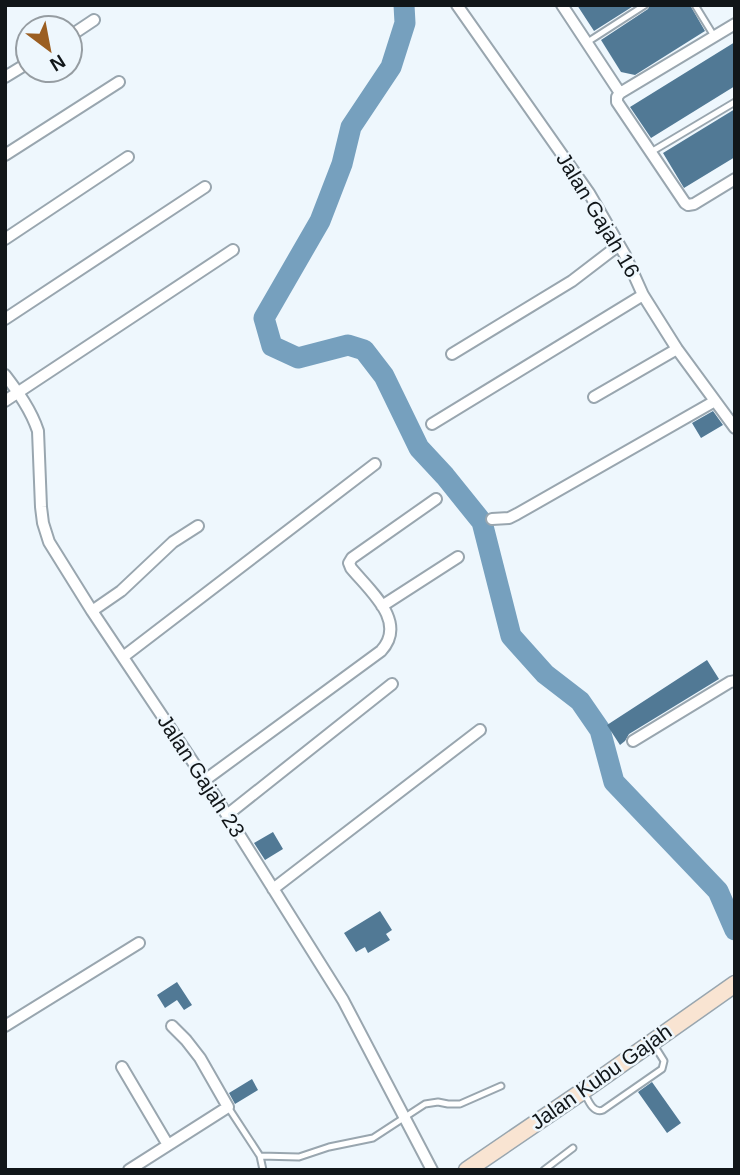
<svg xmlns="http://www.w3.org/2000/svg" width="740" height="1175" viewBox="0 0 740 1175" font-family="Helvetica,sans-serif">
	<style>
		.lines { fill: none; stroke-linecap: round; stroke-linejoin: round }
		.river { stroke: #76a0be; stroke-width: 21 }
		.building { fill: #517995 }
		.lane-casing { stroke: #99a6af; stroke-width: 9 }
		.street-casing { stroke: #99a6af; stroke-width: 14 }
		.secondary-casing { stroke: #99a6af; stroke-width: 19 }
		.lane { stroke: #fff; stroke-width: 5 }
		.street { stroke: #fff; stroke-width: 10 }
		.secondary { stroke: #f9e4d2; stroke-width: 16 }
		.labels { text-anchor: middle; stroke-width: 5; stroke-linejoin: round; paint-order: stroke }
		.street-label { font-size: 21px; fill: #111619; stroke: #eef7fd }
	</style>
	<rect width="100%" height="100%" fill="#eef7fd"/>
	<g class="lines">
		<path class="river" d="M 404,5 L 405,23 L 391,67 L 351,127 L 342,164 L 320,221 L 264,318 L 272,346 L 298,358 L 348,345 L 364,350 L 384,376 L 419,448 L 445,476 L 482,522 L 511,636 L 545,674 L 580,701 L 600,730 L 614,782 L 718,891 L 735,930"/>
	</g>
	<path class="building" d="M 577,5 L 635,5 L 594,31 Z
		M 650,5 L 690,5 L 705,31 L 635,75 L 621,72 L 601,40 L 648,9 Z
		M 735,42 L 735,86 L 651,138 L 630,107 Z
		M 735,109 L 735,157 L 684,188 L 663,153 Z
		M 713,411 L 723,425 L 701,438 L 692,423 Z
		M 707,660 L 719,679 L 629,734 L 625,741 L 620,745 L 607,725 Z
		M 273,832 L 283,849 L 265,860 L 254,843 Z
		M 380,911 L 392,930 L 386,934 L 390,940 L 368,953 L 365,947 L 356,952 L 344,933 Z
		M 177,982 L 192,1005 L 184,1010 L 177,1000 L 165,1008 L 157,995 Z
		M 252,1079 L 258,1090 L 235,1104 L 229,1093 Z
		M 652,1082 L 681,1123 L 667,1133 L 638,1092 Z"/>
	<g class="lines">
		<defs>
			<path id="lane" d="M 695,5 L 714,36
				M 586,43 L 645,5
				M 651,152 L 735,102
				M 584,1092 C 588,1100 593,1114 603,1110 L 662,1069 L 664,1061 L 654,1045
				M 228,1107 L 260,1156 L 263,1170
				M 260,1156 L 299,1157 L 329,1147 L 373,1138 L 425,1104 L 438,1102 L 448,1104 L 460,1104 L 501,1086
				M 544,1170 L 573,1148"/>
			<path id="street" d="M 457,5 L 589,193 L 625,255 L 643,295 L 677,349 L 735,428
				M 562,5 L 620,93
				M 70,36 L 94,20
				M 5,77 L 28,63
				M 620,93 L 617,97 L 617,102 L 685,203 L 688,205 L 694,204 L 735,179
				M 620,93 L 735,24
				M 5,155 L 119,82
				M 5,239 L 128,157
				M 5,319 L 205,187
				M 452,354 L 572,281 L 619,245
				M 5,375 C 18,392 31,410 38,431 L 41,507 L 43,523 L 49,542 L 92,611 L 205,780 L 343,1000 L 432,1170
				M 594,397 L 677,349
				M 5,401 L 233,250
				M 432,424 L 643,295
				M 492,519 L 509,518 L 517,514 L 715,401
				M 382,606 L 458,557
				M 92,611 L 121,591 L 173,542 L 198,526
				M 123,657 L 375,464
				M 633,741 L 730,682 L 735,681
				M 205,780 L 381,651 C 408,622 370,591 351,568 L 349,563 L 352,558 L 436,499
				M 227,815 L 392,684
				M 273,889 L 480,730
				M 5,1026 L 139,943
				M 122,1067 L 168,1145
				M 129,1170 L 228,1107 L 200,1058 L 186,1040 L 172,1026"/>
			<path id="secondary" d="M 467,1170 L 583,1091 L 735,984"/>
		</defs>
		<use href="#lane" class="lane-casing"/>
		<use href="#street" class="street-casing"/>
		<use href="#secondary" class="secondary-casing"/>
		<use href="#lane" class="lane"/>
		<use href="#street" class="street"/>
		<use href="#secondary" class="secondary"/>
	</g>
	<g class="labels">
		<g class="street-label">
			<text transform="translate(598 215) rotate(59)" y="7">Jalan Gajah 16</text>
			<text transform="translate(201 776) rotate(57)" y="7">Jalan Gajah 23</text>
			<text transform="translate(601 1077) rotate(-35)" y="7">Jalan Kubu Gajah</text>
		</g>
	</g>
	<rect width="740" height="1175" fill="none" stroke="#111619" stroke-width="14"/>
	<g transform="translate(49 49) rotate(148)"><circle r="33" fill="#eef7fd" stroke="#969da2" stroke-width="2"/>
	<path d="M0-5L12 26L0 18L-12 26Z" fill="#9b5e21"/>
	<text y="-10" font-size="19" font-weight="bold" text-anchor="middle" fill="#111619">N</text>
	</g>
</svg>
